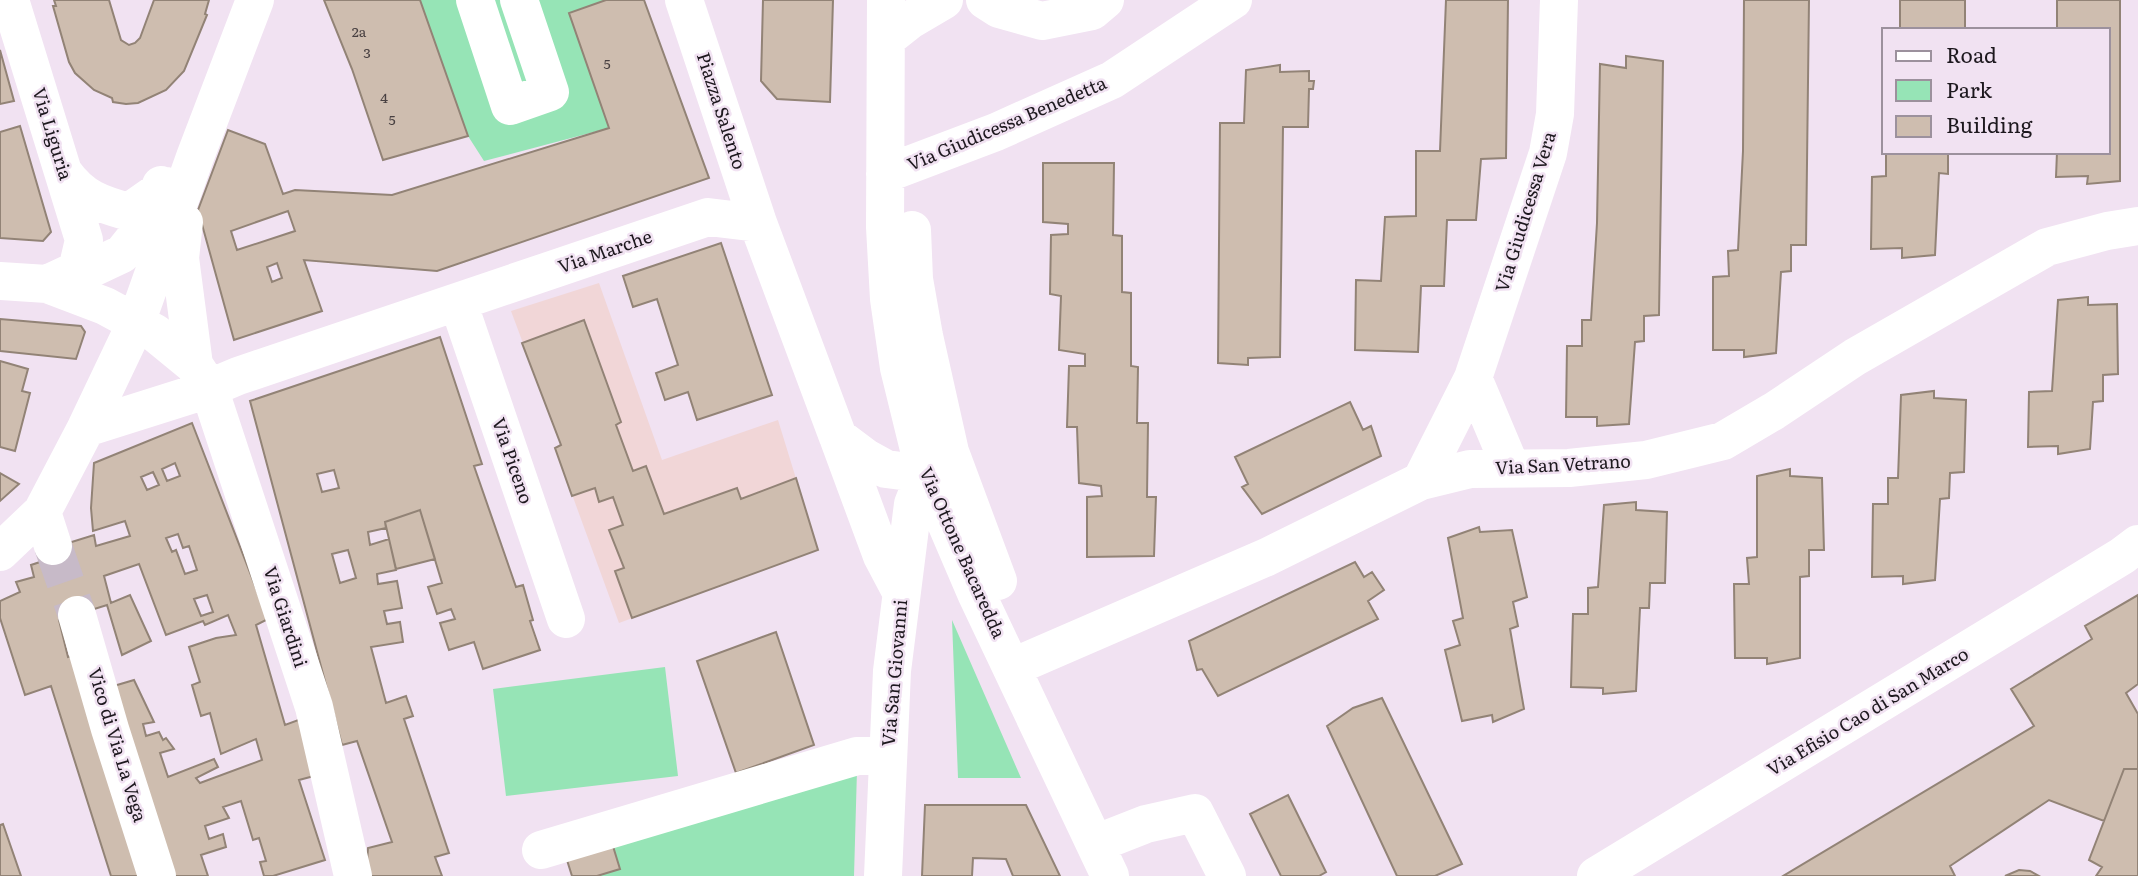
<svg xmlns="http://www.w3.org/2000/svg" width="2138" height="876" viewBox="0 0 2138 876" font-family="Literata,serif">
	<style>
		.education { fill: #f1d6d7 }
		.green { fill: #96e4b6 }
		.building { fill: #cebdaf; stroke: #928376; stroke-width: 2; fill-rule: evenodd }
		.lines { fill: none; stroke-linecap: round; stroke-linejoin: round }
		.minor-tunnel { stroke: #c7bac8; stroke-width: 38; stroke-dasharray: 38 19; stroke-linecap: butt }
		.minor { stroke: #fff; stroke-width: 38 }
		.labels { text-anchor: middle; stroke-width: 5; stroke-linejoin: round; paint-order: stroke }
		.number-label { font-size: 14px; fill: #494142 }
		.street-label { font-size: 18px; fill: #1d181e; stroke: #f1e2f2 }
	</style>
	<rect width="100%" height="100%" fill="#f1e2f2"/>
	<path class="education" d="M 599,283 L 662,460 L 778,420 L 818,550 L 619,623 L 555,448 L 561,445 L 511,311 Z"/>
	<path class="green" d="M 420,0 L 607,0 L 609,128 L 484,161 L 468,136 Z
		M 952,620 L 1021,778 L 958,778 Z
		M 665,667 L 678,776 L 506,796 L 493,689 Z
		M 857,770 L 854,876 L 572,876 L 566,857 Z"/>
	<path class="building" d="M 54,0 L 109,0 L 121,40 L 129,45 L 135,43 L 140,38 L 154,0 L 209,0 L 205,14 L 207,15 L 184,71 L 166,90 L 138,103 L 126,104 L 113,102 L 112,98 L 94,90 L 75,73 L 69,62 L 53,6 L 56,6 Z
		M 324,0 L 420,0 L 468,136 L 383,160 L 352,69 Z
		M 606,0 L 644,0 L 709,178 L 437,271 L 304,260 L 322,311 L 234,340 L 198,210 L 228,130 L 265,144 L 283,194 L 295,190 L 392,195 L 609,128 L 569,13 ZM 288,211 L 295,231 L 237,250 L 231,231 ZM 277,263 L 282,278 L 272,282 L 267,267 Z
		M 763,0 L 833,0 L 830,102 L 777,99 L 761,81 Z
		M 1446,0 L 1508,0 L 1506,158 L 1481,159 L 1476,220 L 1447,220 L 1444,286 L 1421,286 L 1418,352 L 1355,350 L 1356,280 L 1381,281 L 1385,217 L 1416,216 L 1416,151 L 1440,151 Z
		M 1744,0 L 1809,0 L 1806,245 L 1791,245 L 1791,271 L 1781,272 L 1776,353 L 1744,357 L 1744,350 L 1713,350 L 1713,277 L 1729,276 L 1728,251 L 1738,250 L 1743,151 Z
		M 1900,0 L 1965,0 L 1965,30 L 1900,30 Z
		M 2057,0 L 2120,0 L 2120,181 L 2087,184 L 2088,176 L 2056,177 L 2057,152 L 2108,152 L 2108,30 L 2057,30 Z
		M 0,50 L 14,101 L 0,104 Z
		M 1626,56 L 1663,61 L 1659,315 L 1644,316 L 1644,341 L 1635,342 L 1629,424 L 1597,426 L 1597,417 L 1566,417 L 1567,346 L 1582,346 L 1582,320 L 1591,320 L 1597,223 L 1600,64 L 1626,68 Z
		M 1280,65 L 1280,72 L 1309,71 L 1309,81 L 1314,81 L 1313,89 L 1309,89 L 1308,127 L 1283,127 L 1280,357 L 1248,358 L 1248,365 L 1218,363 L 1220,123 L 1244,123 L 1246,70 Z
		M 20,126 L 51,232 L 43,241 L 0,238 L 0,132 Z
		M 1886,152 L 1948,152 L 1948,174 L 1939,173 L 1935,255 L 1902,258 L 1902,248 L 1871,249 L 1872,177 L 1886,176 Z
		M 1043,163 L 1114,163 L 1113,235 L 1122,236 L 1122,292 L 1131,293 L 1131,366 L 1138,367 L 1137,423 L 1148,423 L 1147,497 L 1156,497 L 1154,556 L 1087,557 L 1087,497 L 1102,496 L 1101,486 L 1079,483 L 1077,427 L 1067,427 L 1069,366 L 1085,366 L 1085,354 L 1059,350 L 1061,296 L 1050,294 L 1051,235 L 1068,234 L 1068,224 L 1043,222 Z
		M 721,243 L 772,395 L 697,420 L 688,392 L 665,400 L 656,373 L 678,365 L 657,299 L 633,307 L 623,276 Z
		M 2088,297 L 2088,305 L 2117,304 L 2118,374 L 2103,375 L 2103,401 L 2093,402 L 2090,449 L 2058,454 L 2058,446 L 2028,447 L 2029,392 L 2052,391 L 2058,300 Z
		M 0,319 L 81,326 L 85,332 L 76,359 L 0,351 Z
		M 584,320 L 621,422 L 616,425 L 633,471 L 646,466 L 664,514 L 737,488 L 741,499 L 796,478 L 818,550 L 632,618 L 615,571 L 624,568 L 609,530 L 623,525 L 613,497 L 599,502 L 595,488 L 572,496 L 555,448 L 561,445 L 522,343 Z
		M 440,337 L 482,464 L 474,466 L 516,587 L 523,585 L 533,620 L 530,621 L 540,650 L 483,669 L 474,642 L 449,650 L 440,623 L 455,619 L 451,609 L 437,614 L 428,587 L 442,583 L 420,510 L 385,522 L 386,528 L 368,532 L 370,545 L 389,539 L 396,570 L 377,574 L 378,584 L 397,581 L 402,608 L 384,611 L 387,624 L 400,622 L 403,642 L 371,647 L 386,703 L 406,696 L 413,716 L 404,719 L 449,853 L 435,857 L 442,876 L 366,876 L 368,848 L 392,842 L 357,741 L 342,745 L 250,401 ZM 334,470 L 339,488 L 322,492 L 317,474 ZM 348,550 L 356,578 L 340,583 L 332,554 Z
		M 0,361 L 28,369 L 22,391 L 30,393 L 15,451 L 0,447 Z
		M 1934,391 L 1934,398 L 1966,400 L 1964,472 L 1950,473 L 1949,498 L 1940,499 L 1935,580 L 1903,584 L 1903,576 L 1872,577 L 1873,504 L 1888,504 L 1888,478 L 1898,478 L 1901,395 Z
		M 1350,402 L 1363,430 L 1371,426 L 1381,456 L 1262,514 L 1242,487 L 1248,484 L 1235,457 Z
		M 192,423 L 268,619 L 256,625 L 285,725 L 301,719 L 314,776 L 299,780 L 325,860 L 273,876 L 264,876 L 260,862 L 266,861 L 259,838 L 253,840 L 241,801 L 223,807 L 229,818 L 205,826 L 209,839 L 223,834 L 226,847 L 201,855 L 208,876 L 169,876 L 107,688 L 134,680 L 154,722 L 143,724 L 146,736 L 159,732 L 163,740 L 166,738 L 174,749 L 160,753 L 168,777 L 214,759 L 218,767 L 196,778 L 200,783 L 262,760 L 256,739 L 221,754 L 210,713 L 201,716 L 192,685 L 200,682 L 189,647 L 216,638 L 236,635 L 228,615 L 205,625 L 203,621 L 166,635 L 139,564 L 104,576 L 111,603 L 130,595 L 151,641 L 122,655 L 107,605 L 59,620 L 68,657 L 76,655 L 146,876 L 111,876 L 51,686 L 25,695 L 0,618 L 0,601 L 20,592 L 16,582 L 34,577 L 31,565 L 49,559 L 46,550 L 94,535 L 96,546 L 130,536 L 125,521 L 93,531 L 91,508 L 94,463 ZM 175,463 L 180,476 L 167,481 L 162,469 ZM 153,472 L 159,485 L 147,490 L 141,477 ZM 178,534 L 183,548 L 189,546 L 197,570 L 185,574 L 176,550 L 172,552 L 166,538 ZM 207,595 L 213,612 L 201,616 L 194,599 Z
		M 1790,469 L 1790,476 L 1822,478 L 1824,550 L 1809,550 L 1809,576 L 1800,577 L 1800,658 L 1767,664 L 1767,658 L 1735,658 L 1734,584 L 1749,584 L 1747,558 L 1757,557 L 1757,476 Z
		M 0,473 L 19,484 L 0,501 Z
		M 1636,502 L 1636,510 L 1667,512 L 1665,583 L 1650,583 L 1649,608 L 1640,608 L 1636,691 L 1603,694 L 1603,688 L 1571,687 L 1573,614 L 1588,614 L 1588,588 L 1598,587 L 1604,505 Z
		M 420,510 L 435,559 L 396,569 L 385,522 Z
		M 1479,527 L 1480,532 L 1512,530 L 1527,597 L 1513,602 L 1518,626 L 1510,629 L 1524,709 L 1493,722 L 1492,715 L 1462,721 L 1445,650 L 1460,645 L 1453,621 L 1463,618 L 1448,538 Z
		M 1355,562 L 1364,577 L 1372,572 L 1384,590 L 1368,601 L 1378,619 L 1218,696 L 1202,669 L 1197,670 L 1189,641 Z
		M 2138,595 L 2138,684 L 2126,693 L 2138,714 L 2138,769 L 2124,769 L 2104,821 L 2049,800 L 1950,866 L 1955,876 L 1783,876 L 2034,726 L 2011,689 L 2092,639 L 2085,626 Z
		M 776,632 L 814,745 L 736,773 L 697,661 Z
		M 1382,698 L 1462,864 L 1435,876 L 1397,876 L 1327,726 L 1353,708 Z
		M 2124,769 L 2138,769 L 2138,876 L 2096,876 L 2102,867 L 2089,860 Z
		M 1288,795 L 1326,872 L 1319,876 L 1281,876 L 1250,814 Z
		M 925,805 L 1026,805 L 1060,876 L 1013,876 L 1006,859 L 973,858 L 972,876 L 922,876 Z
		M 3,824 L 21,876 L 0,876 L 0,825 Z
		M 612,843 L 620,869 L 597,876 L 572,876 L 566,857 Z
		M 2019,870 L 2030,871 L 2039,876 L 2005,876 Z"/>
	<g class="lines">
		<path class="minor-tunnel" d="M 53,546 L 77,615"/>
		<path class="minor" d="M 10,0 L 84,240 L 77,270
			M 475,0 L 510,106 L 550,92 L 519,0
			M 684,0 L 758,223
			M 886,0 L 885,227 L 889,299 L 899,368 L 925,474 L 976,593 L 1110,876
			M 985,0 L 999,9 L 1042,21 L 1092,11 L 1105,0
			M 886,39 L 910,20 L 944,0
			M 64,173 C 82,198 100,204 129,212 L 166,186
			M 885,174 L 996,132 L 1112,80 L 1233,0
			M 184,222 L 180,258 L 194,365
			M 912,230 L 914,279 L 924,336 L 950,452 L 998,581
			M 0,281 L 47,284 L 105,306 L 155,333 L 194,365 L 209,388 L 314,707 L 353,876
			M 47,284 L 77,270 L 88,270 L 122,254 L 146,224 L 161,185
			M 458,302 L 566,619
			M 1473,378 L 1511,468
			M 86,428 L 200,392 L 238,376 L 708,217 L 758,223 L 838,437 L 866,458 L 886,469 L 925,474
			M 838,437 L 882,556 L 901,592
			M 1421,481 L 1473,378 L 1548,153 L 1555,114 L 1559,0
			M 42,512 L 53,546
			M 0,552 L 42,512 L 86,428 L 136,323 L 195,157 L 255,0
			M 77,615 L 110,729 L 157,876
			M 1013,667 L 1267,557 L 1421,481 L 1470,469 L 1569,468 L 1646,460 L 1723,441 L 1774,411 L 1855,357 L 2047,247 L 2107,231 L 2138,226
			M 1095,844 L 1146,824 L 1195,813 L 1227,876
			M 541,850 L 857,756 L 888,755
			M 883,876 L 892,671 L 913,504 L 925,474
			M 1596,876 L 2122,556 L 2138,544"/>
	</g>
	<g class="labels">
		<g class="number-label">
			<text x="359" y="37">2a</text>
			<text x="367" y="58">3</text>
			<text x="607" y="69">5</text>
			<text x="384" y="103">4</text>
			<text x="392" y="125">5</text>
		</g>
		<g class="street-label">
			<text transform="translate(721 111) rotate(72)" y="6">Piazza Salento</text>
			<text transform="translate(1007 124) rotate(-23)" y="6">Via Giudicessa Benedetta</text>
			<text transform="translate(52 134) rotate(73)" y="6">Via Liguria</text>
			<text transform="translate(1526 212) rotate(-73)" y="6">Via Giudicessa Vera</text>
			<text transform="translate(605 252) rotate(-19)" y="6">Via Marche</text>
			<text transform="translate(512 461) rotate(71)" y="6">Via Piceno</text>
			<text transform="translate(1563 465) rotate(-3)" y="6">Via San Vetrano</text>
			<text transform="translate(962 553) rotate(66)" y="6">Via Ottone Bacaredda</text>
			<text transform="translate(285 617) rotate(72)" y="6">Via Giardini</text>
			<text transform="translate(895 673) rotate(-85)" y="6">Via San Giovanni</text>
			<text transform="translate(1868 712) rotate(-31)" y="6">Via Efisio Cao di San Marco</text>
			<text transform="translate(117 745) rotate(73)" y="6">Vico di Via La Vega</text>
		</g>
	</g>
	<rect x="1882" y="28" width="228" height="126" fill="#f1e2f2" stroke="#9c919d" stroke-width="2"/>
	<rect x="1896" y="51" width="35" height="10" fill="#ffffff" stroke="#9c919d" stroke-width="2"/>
	<text x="1946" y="63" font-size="21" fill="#1d181e">Road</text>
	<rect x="1896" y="80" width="35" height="21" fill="#96e4b6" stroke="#9c919d" stroke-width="2"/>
	<text x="1946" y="98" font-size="21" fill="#1d181e">Park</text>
	<rect x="1896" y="116" width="35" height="21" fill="#cebdaf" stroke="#9c919d" stroke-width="2"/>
	<text x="1946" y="133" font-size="21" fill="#1d181e">Building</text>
</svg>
